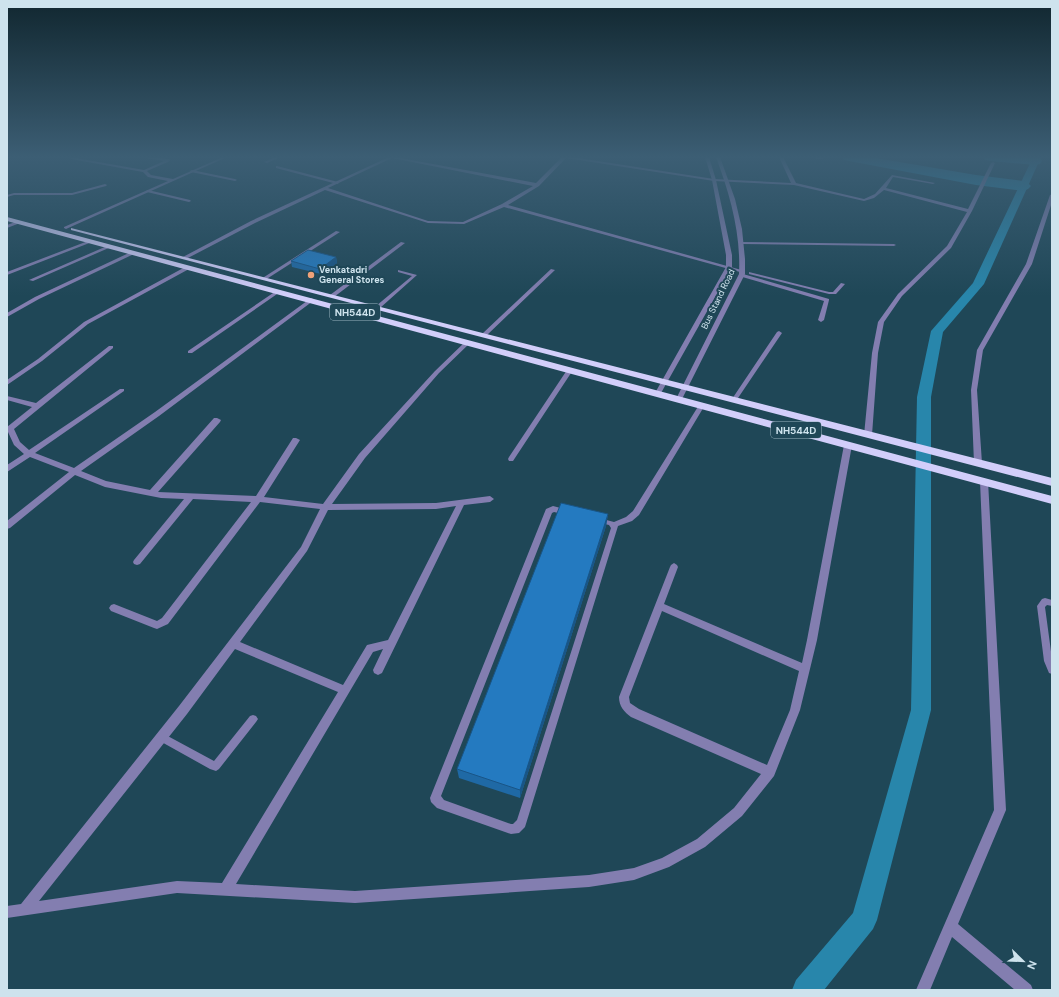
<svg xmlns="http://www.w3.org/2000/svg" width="1059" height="997" viewBox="0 0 1059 997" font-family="'DM Sans',sans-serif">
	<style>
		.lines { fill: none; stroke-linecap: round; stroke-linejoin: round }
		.canal { fill: #2886ab; fill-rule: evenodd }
		.river { fill: #2886ab; fill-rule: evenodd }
		.service { fill: #837eb0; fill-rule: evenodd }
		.minor { fill: #837eb0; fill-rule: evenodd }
		.tertiary { fill: #837eb0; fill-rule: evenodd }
		.trunk { fill: #d2cefa; fill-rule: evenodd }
		.wall { fill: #1f69a5 }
		.shaded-wall { fill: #195586 }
		.building { fill: #247ac0; stroke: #195586 }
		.poi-dot { fill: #f0a279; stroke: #1f4757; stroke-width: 1.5 }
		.labels { text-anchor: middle; stroke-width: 4; stroke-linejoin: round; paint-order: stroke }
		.far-poi-label { font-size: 9px; font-weight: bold; fill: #cee3ed; stroke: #1f4757; text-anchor: start }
		.far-street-label { font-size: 9px; fill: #cee3ed; stroke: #1f4757 }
		.shield { fill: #1f4757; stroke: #9ab4c0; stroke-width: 1 }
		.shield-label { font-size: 10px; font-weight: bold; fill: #cee3ed }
	</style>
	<rect width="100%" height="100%" fill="#1f4757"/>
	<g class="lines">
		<path class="canal" d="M 1033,157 L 1041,157 L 984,284 L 943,332 L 931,397 L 931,710 L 877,920 L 873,929 L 824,990 L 792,990 L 796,980 L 853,913 L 911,710 L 917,397 L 931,331 L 973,283 Z"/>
		<path class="river" d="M 842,157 L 870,157 L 976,175 L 1023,181 L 1028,183 L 1031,186 L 1028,189 L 1023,191 L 976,185 L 849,161 L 844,160 Z
			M 983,157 L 1033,157 L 1040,158 L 1042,161 L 1040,164 L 1035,165 L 990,161 L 985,160 Z"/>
		<path class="service" d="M 277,166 L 338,182 L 339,183 L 337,184 L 276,168 L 276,166 Z
			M 192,170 L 235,179 L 237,180 L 235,181 L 191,172 L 190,171 Z
			M 105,184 L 107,185 L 106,186 L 72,195 L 14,195 L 7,197 L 7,195 L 14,193 L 72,193 Z
			M 148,190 L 190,200 L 191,201 L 189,202 L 147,192 L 146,191 Z
			M 336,231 L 340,232 L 265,280 L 261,279 Z
			M 88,241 L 92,242 L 7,275 L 7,272 Z
			M 401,242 L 405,243 L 334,297 L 330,297 L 330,295 Z
			M 740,242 L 894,244 L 896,245 L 894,246 L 742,244 L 740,244 Z
			M 107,246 L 111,247 L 33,281 L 29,280 Z
			M 551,269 L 555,270 L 486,336 L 482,336 L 482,334 Z
			M 398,270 L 417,275 L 380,308 L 376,308 L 376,306 L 412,276 L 398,272 Z
			M 749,272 L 829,292 L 833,292 L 841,283 L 845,284 L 836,294 L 829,294 L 749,274 Z
			M 739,274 L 743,274 L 829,299 L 829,300 L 824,320 L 821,322 L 818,320 L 824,301 L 739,276 Z
			M 276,291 L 280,292 L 192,353 L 188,353 L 188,351 Z
			M 779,331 L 782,333 L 736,401 L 732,401 L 731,400 L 732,399 L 777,332 Z
			M 570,368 L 573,370 L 513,461 L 509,461 L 508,459 L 509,457 L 567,370 Z
			M 702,403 L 705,405 L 639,515 L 632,521 L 618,526 L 525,827 L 519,833 L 511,834 L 437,808 L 431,802 L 430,798 L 546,509 L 553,506 L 614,522 L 626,517 L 633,511 L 699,405 ZM 554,512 L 609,525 L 611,528 L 517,820 L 513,824 L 511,824 L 444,800 L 441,796 L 552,513 Z
			M 1045,598 L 1052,600 L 1052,606 L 1047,605 L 1045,607 L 1052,659 L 1052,674 L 1049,673 L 1044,661 L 1037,606 L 1042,599 Z
			M 253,715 L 256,716 L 258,719 L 256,722 L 219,769 L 216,771 L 210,769 L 158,740 L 156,737 L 158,734 L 161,732 L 164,734 L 214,761 L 250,716 Z"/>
		<path class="minor" d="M 70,157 L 144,170 L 164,161 L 147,158 L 145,157 L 169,159 L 170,161 L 147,171 L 151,175 L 173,179 L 223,157 L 227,157 L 66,229 L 64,228 L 64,227 L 168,181 L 148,177 L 143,172 L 71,159 Z
			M 276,157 L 280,157 L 267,163 L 264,162 Z
			M 389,157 L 395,157 L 536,183 L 562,157 L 572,157 L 714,179 L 791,183 L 779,157 L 783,157 L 796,183 L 864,199 L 875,194 L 892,175 L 935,183 L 933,184 L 893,177 L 886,188 L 968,209 L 991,163 L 993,162 L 995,163 L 972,211 L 951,248 L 902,296 L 884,322 L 878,353 L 872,435 L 868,437 L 864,435 L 872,353 L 878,322 L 898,294 L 947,246 L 967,212 L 884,190 L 874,198 L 864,201 L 794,185 L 714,181 L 566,158 L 539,186 L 508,205 L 745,271 L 740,272 L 504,207 L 464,224 L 428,223 L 325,190 L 255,223 L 186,259 L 181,258 L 251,221 ZM 392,158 L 533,186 L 502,204 L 463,222 L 428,221 L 328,188 Z
			M 812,157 L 827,157 C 824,159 815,159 812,157 Z
			M 1052,194 L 1052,202 L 1032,264 L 983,350 L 977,390 L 982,463 L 978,466 L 974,463 L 971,390 L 977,350 L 1026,264 L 1050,195 Z
			M 18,221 L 20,222 L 20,223 L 7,228 L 7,225 Z
			M 131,252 L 136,253 L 39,299 L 7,317 L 7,313 L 35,297 Z
			M 187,266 L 190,268 L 189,269 L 88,324 L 42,361 L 7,385 L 7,380 L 38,359 L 84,322 Z
			M 311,298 L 313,299 L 313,301 L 159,416 L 81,471 L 106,481 L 150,490 L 214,418 L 217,418 L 221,420 L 220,422 L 158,492 L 256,496 L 293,438 L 296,438 L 300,440 L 264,497 L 323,504 L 359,454 L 435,371 L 466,341 L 470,341 L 470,343 L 439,373 L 365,458 L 332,504 L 436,503 L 490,496 L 494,499 L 490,502 L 464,505 L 382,673 L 378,675 L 374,673 L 373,670 L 383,649 L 373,652 L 236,884 L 355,891 L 589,875 L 634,868 L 662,858 L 697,839 L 734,808 L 761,774 L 631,717 C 624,712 619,706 619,697 L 670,567 L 671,565 L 674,563 L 677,565 L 678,567 L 664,604 L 802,663 L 807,640 L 844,445 L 848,443 L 852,445 L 817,640 L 800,710 L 774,776 L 742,816 L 705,847 L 669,867 L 634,880 L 589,887 L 355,903 L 177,893 L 7,918 L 7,906 L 21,904 L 179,706 L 301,547 L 320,509 L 260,502 L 168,624 L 157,629 L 154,628 L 111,611 L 109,608 L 111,605 L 114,604 L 157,621 L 162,618 L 251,502 L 193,499 L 140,564 L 137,565 L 134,564 L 133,562 L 134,560 L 184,499 L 161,498 L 105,487 L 75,475 L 10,528 L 7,529 L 7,521 L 69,472 L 30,457 L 7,472 L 7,465 L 24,454 L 14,445 L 8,432 L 7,432 L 7,427 L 32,407 L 7,400 L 7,396 L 36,403 L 109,346 L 113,346 L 113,348 L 14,429 L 20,442 L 29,450 L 120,389 L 124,389 L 124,391 L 35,453 L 74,468 L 155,412 ZM 456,506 L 388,640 L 367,645 L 343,685 L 240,642 L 307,551 L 328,510 L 436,509 ZM 662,611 L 799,671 L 790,710 L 767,765 L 639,709 L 630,703 L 629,697 ZM 235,649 L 338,692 L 222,883 L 177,881 L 39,901 L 187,714 Z
			M 984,478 L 988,481 L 1006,810 L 958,924 L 1031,985 L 1033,990 L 1015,990 L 952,937 L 930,990 L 916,990 L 994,810 L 980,481 Z"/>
		<path class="tertiary" d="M 705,157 L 709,157 L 716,180 L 732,255 L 732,267 L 661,393 L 658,395 L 655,393 L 726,267 L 726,255 L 712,180 Z
			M 716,157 L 720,157 L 735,199 L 742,229 L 745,259 L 745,274 L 682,399 L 679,401 L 676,399 L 739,274 C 741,233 730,195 716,157 Z"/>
		<path class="trunk" d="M 7,217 L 1052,496 L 1052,504 L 7,221 Z
			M 71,228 L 1052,478 L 1052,486 L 71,230 Z"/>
	</g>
	<path class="wall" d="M 336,257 L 337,263 L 321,274 L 292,267 L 291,261 Z
		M 608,514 L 606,526 L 520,798 L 459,778 L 457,769 Z"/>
	<path class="shaded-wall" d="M 336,257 L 337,263 L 321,274 L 320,269 Z
		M 608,514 L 606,526 L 520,798 L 520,790 Z"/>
	<path class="building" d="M 308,250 L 336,257 L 320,269 L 291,261 Z
		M 561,503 L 608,514 L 520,790 L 457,769 Z"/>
	<linearGradient id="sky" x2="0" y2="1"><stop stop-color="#112730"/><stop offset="0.53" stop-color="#3c5e74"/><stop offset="1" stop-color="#3c5e74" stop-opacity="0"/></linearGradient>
	<rect width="1059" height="296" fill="url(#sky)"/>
	<circle class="poi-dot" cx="311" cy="275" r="4"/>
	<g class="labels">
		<g class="far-poi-label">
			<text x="319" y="273">Venkatadri<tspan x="319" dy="10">General Stores</tspan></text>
		</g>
		<g class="far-street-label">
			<text transform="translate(718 299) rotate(-64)" y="3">Bus Stand Road</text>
		</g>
		<g class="shield">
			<rect x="330" y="304" width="50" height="16" rx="3"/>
			<rect x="771" y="422" width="50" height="16" rx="3"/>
		</g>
		<g class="shield-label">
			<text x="355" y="316">NH544D</text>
			<text x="796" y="434">NH544D</text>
		</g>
	</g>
	<rect width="1059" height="997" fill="none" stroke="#cee3ed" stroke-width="16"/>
	<g transform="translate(1023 961) rotate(113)" stroke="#1f4757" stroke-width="3" paint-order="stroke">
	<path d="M0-3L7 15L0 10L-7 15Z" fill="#cee3ed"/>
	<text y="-6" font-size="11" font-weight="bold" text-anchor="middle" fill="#cee3ed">N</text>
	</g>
</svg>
